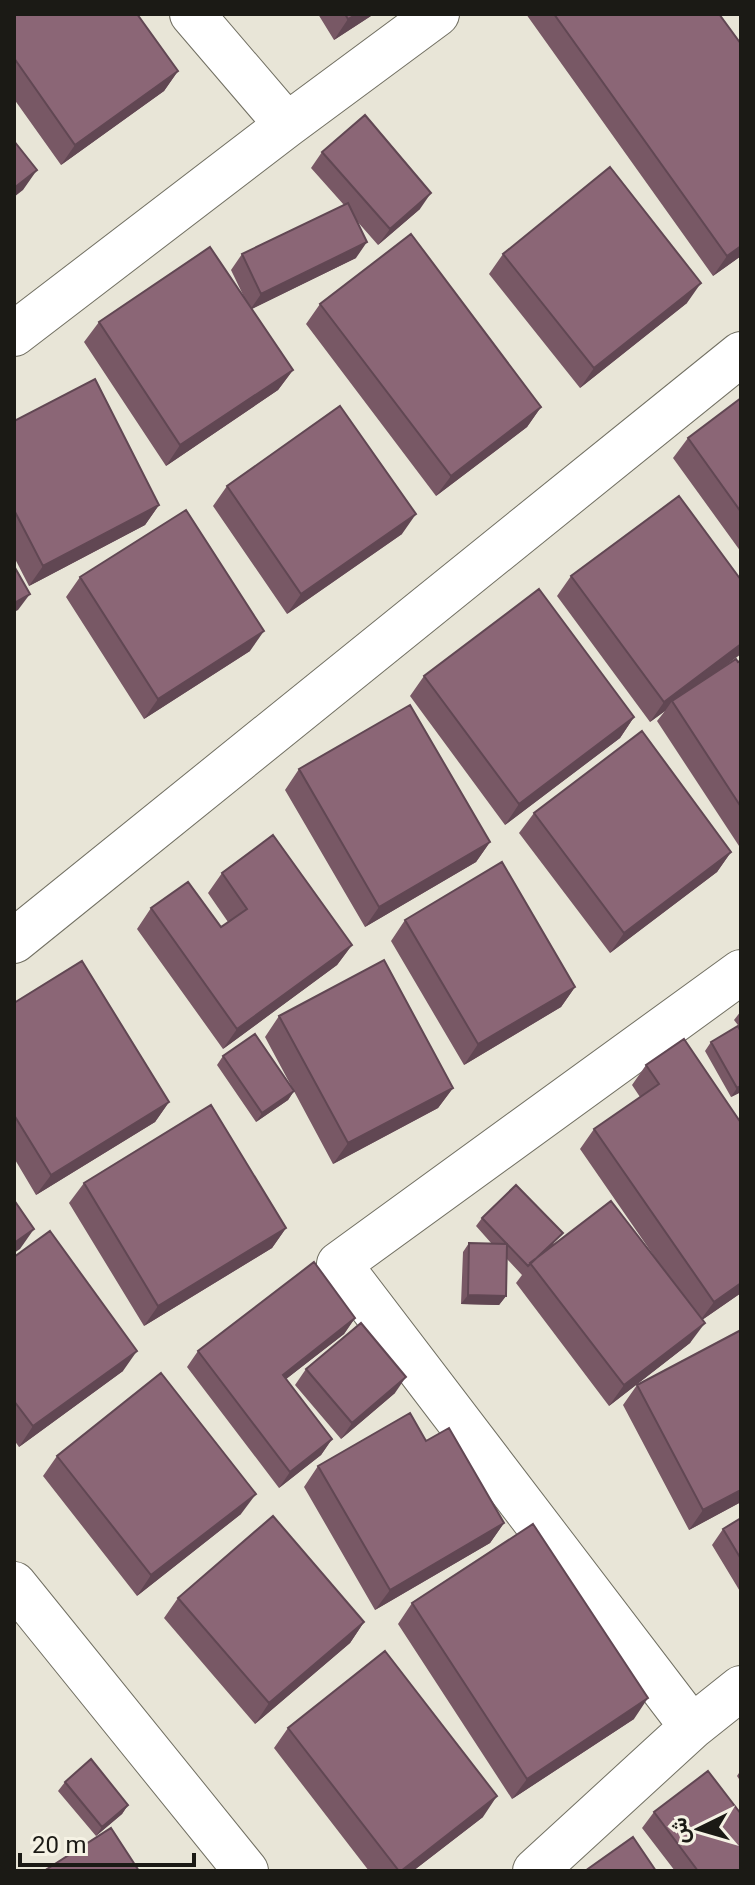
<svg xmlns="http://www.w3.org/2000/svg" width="755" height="1885" viewBox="0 0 755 1885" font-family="Georgia,Vazirmatn,serif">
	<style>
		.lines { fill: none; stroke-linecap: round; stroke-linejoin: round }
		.minor-casing { stroke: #727063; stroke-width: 46 }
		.minor { stroke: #fff; stroke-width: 44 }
		.wall { fill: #785865 }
		.shaded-wall { fill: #614753 }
		.building { fill: #8b6676; stroke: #614753; stroke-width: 2 }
	</style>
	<rect width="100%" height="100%" fill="#e8e5d7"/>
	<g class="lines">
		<defs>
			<path id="minor" d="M 192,14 L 287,125
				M 14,334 L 287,125 L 437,14
				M 14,941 L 741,354
				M 14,1584 L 246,1871
				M 692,1727 L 339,1264 L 741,972
				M 535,1871 L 692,1727 L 741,1688"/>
		</defs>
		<use href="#minor" class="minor-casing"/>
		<use href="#minor" class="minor"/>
	</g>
	<path class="wall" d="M 14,14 L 178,71 L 164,91 L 61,165 L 14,99 Z
		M 318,14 L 374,14 L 334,40 Z
		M 526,14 L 719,14 L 741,256 L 713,276 Z
		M 322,152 L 420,209 L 378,245 L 356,220 L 356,258 L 251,309 L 293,370 L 278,390 L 166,466 L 84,342 L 99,322 L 245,299 L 231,270 L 242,254 L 344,205 L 311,168 Z
		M 503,254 L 687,303 L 580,388 L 489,274 Z
		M 320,304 L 541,407 L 527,427 L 436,496 L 306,324 Z
		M 741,398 L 741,552 L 673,458 L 688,438 Z
		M 14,421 L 159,505 L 145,525 L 29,586 L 14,557 Z
		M 227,486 L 402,534 L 287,614 L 213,506 Z
		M 571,576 L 725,666 L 741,660 L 741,849 L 657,721 L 665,711 L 650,722 L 557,596 Z
		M 80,577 L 250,651 L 144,719 L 66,597 Z
		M 424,676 L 634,717 L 620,738 L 505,825 L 410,696 Z
		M 299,769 L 490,842 L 476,862 L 365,927 L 285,790 Z
		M 534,813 L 731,852 L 717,872 L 610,953 L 519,833 Z
		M 222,873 L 352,945 L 337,965 L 223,1049 L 137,929 L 151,908 L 221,927 L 228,922 L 208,893 Z
		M 405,920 L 575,987 L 561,1007 L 464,1065 L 391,941 Z
		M 14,1003 L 169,1102 L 155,1122 L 36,1195 L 14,1158 Z
		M 741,1011 L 741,1029 L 734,1020 Z
		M 279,1016 L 453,1088 L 438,1108 L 333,1164 L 265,1037 Z
		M 684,1039 L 741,1293 L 702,1320 L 690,1343 L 609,1406 L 516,1283 L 522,1275 L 507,1259 L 506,1296 L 499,1305 L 461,1304 L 463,1252 L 469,1243 L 492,1244 L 476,1226 L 482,1218 L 555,1244 L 656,1259 L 580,1149 L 594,1129 L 640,1097 L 632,1085 L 646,1065 Z
		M 711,1042 L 741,1092 L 731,1097 L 705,1051 Z
		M 223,1056 L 294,1091 L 288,1100 L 256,1122 L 217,1065 Z
		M 84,1183 L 286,1228 L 272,1248 L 144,1326 L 69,1203 Z
		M 14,1257 L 123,1371 L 19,1447 L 14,1440 Z
		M 355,1318 L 344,1334 L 286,1379 L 332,1439 L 321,1455 L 279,1488 L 187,1367 L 198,1351 Z
		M 306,1369 L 395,1393 L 341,1439 L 295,1385 Z
		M 637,1385 L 741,1502 L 689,1530 L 623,1405 Z
		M 426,1441 L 504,1523 L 490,1543 L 375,1610 L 304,1487 L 318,1466 Z
		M 57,1456 L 241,1514 L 137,1596 L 43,1476 Z
		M 741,1518 L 741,1593 L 712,1545 L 723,1529 Z
		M 178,1598 L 364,1622 L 350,1643 L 255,1724 L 164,1618 Z
		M 412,1603 L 634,1719 L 512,1799 L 398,1624 Z
		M 288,1728 L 483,1817 L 413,1871 L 369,1871 L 274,1748 Z
		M 741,1770 L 741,1782 L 737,1776 Z
		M 65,1782 L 128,1805 L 122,1814 L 96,1836 L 58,1791 Z
		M 654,1812 L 741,1871 L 675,1871 L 642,1828 Z"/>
	<path class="shaded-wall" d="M 357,14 L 374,14 L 334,40 L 348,19 Z
		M 178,71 L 164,91 L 61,165 L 75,145 Z
		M 37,170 L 23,190 L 14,197 L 14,188 Z
		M 431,193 L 420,209 L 378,245 L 390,229 Z
		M 367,242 L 356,258 L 250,310 L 261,294 Z
		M 741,246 L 741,256 L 713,276 L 727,256 Z
		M 701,283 L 687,303 L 580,388 L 594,368 Z
		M 293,370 L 278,390 L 166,466 L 180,445 Z
		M 541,407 L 527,427 L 436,496 L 451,476 Z
		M 159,505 L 145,525 L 29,586 L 43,566 Z
		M 416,514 L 402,534 L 287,614 L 301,594 Z
		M 30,594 L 18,610 L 14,612 L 14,603 Z
		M 264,631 L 250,651 L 144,719 L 158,699 Z
		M 741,644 L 741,654 L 674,704 L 672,701 L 665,711 L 650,722 L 664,702 Z
		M 634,717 L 620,738 L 505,825 L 519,804 Z
		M 490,842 L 476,862 L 365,927 L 379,907 Z
		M 731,852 L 717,872 L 610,953 L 624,933 Z
		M 352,945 L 337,965 L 223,1049 L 237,1029 Z
		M 575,987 L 561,1007 L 464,1065 L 478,1044 Z
		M 741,1086 L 741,1092 L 731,1097 L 737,1088 Z
		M 453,1088 L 438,1108 L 333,1164 L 348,1143 Z
		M 294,1091 L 288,1100 L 256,1122 L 262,1113 Z
		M 169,1102 L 155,1122 L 36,1195 L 51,1175 Z
		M 286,1228 L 272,1248 L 144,1326 L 158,1306 Z
		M 34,1229 L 20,1249 L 14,1253 L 14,1243 Z
		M 741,1283 L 741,1293 L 699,1322 L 714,1302 Z
		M 468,1295 L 506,1296 L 499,1305 L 461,1304 Z
		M 355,1318 L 344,1334 L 272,1390 L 283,1375 Z
		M 705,1323 L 690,1343 L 609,1406 L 624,1385 Z
		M 137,1351 L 123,1371 L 19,1447 L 33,1426 Z
		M 406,1377 L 395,1393 L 341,1439 L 352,1423 Z
		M 332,1439 L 321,1455 L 279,1488 L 290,1472 Z
		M 741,1490 L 741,1502 L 689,1530 L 703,1510 Z
		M 256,1494 L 241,1514 L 137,1596 L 151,1575 Z
		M 504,1523 L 490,1543 L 375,1610 L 390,1590 Z
		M 364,1622 L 350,1643 L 255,1724 L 269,1703 Z
		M 648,1698 L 634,1719 L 512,1799 L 527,1779 Z
		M 497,1796 L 483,1817 L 413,1871 L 401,1871 Z
		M 128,1805 L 122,1814 L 96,1836 L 102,1827 Z"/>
	<path class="building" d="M 14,14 L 137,14 L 178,71 L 75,145 L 14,58 Z
		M 345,14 L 357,14 L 348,19 Z
		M 554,14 L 719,14 L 741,44 L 741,246 L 727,256 Z
		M 365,115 L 431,193 L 390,229 L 322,152 Z
		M 14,141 L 37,170 L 14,188 Z
		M 610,167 L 701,283 L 594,368 L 503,254 Z
		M 348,203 L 367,242 L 261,294 L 242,254 Z
		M 411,234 L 541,407 L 451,476 L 320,304 Z
		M 210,247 L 293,370 L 180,445 L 99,322 Z
		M 95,379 L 159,505 L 43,566 L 14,510 L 14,421 Z
		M 741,398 L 741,512 L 688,438 Z
		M 340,406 L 416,514 L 301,594 L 227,486 Z
		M 679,496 L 741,580 L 741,644 L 664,702 L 571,576 Z
		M 186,510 L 264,631 L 158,699 L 80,577 Z
		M 14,566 L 30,594 L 14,603 Z
		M 539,589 L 634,717 L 519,804 L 424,676 Z
		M 736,659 L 738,662 L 741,660 L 741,807 L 672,701 Z
		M 410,705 L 490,842 L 379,907 L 299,769 Z
		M 642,731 L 731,852 L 624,933 L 534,813 Z
		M 273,835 L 352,945 L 237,1029 L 151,908 L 188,882 L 221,927 L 247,909 L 222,873 Z
		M 502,862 L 575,987 L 478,1044 L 405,920 Z
		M 384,960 L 453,1088 L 348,1143 L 279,1016 Z
		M 82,961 L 169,1102 L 51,1175 L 14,1115 L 14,1003 Z
		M 738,1026 L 741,1032 L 741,1086 L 737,1088 L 711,1042 Z
		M 255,1034 L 294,1091 L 262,1113 L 223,1056 Z
		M 684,1039 L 741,1123 L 741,1283 L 714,1302 L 594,1129 L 659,1084 L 646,1065 Z
		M 211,1105 L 286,1228 L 158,1306 L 84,1183 Z
		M 516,1185 L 563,1233 L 528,1266 L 482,1218 Z
		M 14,1200 L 34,1229 L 14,1243 Z
		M 611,1201 L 705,1323 L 624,1385 L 530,1263 Z
		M 50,1231 L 137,1351 L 33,1426 L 14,1401 L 14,1257 Z
		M 469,1243 L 507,1244 L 506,1296 L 468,1295 Z
		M 314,1262 L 355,1318 L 283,1375 L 332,1439 L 290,1472 L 198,1351 Z
		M 361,1323 L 406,1377 L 352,1423 L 306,1369 Z
		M 741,1330 L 741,1490 L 703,1510 L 637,1385 Z
		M 161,1373 L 256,1494 L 151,1575 L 57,1456 Z
		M 410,1413 L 426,1441 L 449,1428 L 504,1523 L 390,1590 L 318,1466 Z
		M 273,1516 L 364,1622 L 269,1703 L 178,1598 Z
		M 741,1518 L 741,1559 L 723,1529 Z
		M 533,1524 L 648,1698 L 527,1779 L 412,1603 Z
		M 385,1651 L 497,1796 L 401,1871 L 399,1871 L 288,1728 Z
		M 91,1759 L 128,1805 L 102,1827 L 65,1782 Z
		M 708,1771 L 741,1814 L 741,1871 L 698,1871 L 654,1812 Z
		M 111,1828 L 139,1871 L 44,1871 Z
		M 633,1837 L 656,1871 L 585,1871 Z"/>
	<rect width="755" height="1885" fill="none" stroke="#1b1a15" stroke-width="32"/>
	<g transform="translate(699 1829) rotate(265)" stroke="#f5f2e4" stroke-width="6" paint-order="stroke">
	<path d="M0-6L14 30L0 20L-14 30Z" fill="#1b1a15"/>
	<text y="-12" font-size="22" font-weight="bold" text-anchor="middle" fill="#1b1a15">ش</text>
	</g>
	<path d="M20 1853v12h174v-12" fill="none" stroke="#1b1a15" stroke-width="4"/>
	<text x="32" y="1853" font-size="24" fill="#1b1a15" stroke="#f5f2e4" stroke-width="6" paint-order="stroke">20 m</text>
</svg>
